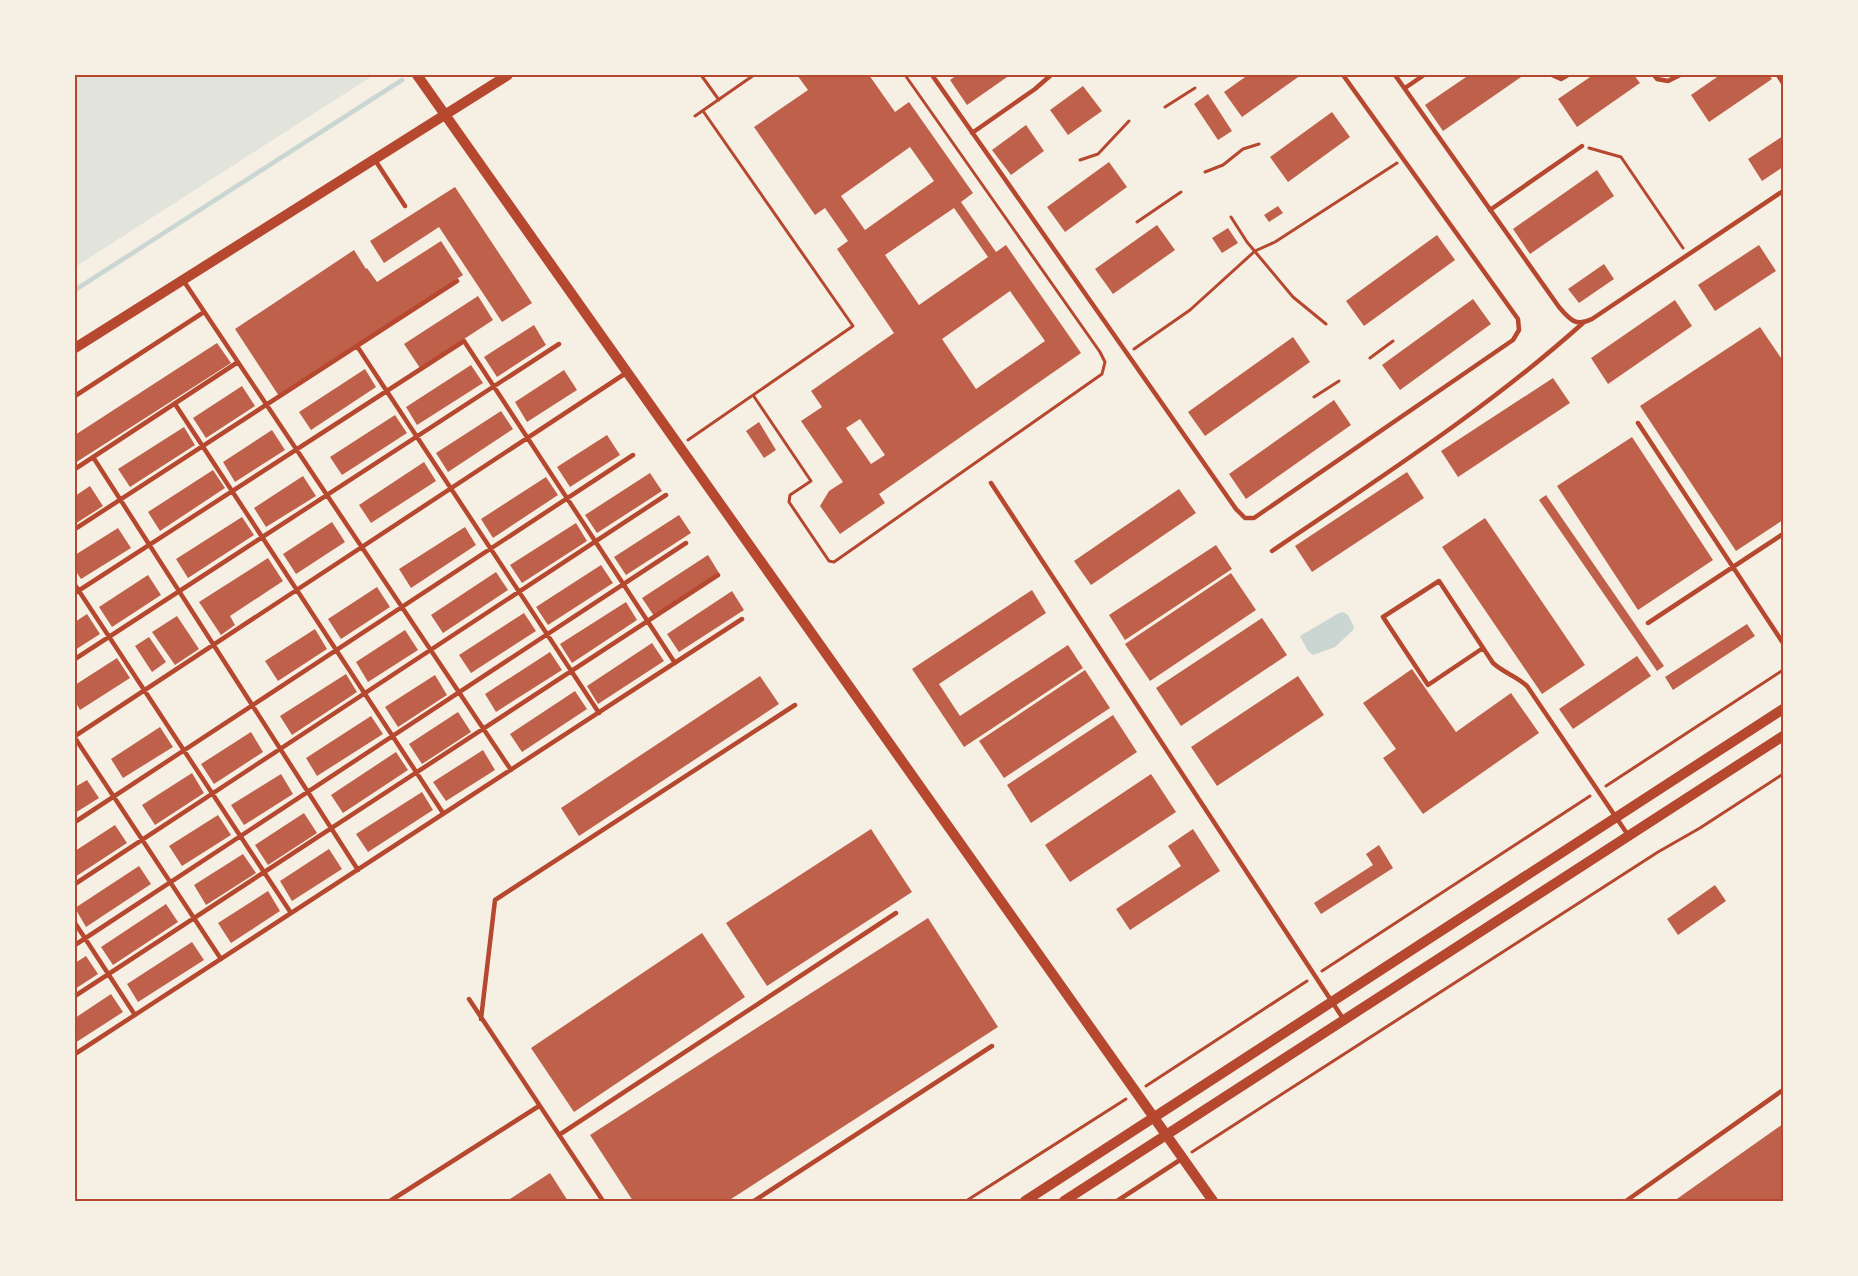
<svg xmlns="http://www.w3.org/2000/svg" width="1858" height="1276" viewBox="0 0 1858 1276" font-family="'Archivo Narrow',sans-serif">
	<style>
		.green { fill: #e2e4dc }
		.water { fill: #c9d6d2 }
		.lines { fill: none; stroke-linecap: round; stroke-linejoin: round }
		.stream { stroke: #c9d6d2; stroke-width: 4.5 }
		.building { fill: #bf614a; fill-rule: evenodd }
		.path { stroke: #b5482f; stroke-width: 3 }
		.service { stroke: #b5482f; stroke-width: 4.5 }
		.tertiary { stroke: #b5482f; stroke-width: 10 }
		.neatline { fill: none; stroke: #b5482f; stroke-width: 2 }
	</style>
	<rect width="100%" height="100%" fill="#f6efe4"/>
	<path class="green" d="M 75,75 L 374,75 L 75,267 Z"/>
	<path class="water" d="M 1343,612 L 1348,615 L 1354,627 L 1353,630 L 1335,647 L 1313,655 L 1308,651 L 1300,636 L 1339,613 Z"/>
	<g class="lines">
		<path class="stream" d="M 75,290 L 402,80"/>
	</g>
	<path class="building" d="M 797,75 L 869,75 L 895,112 L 909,102 L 973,193 L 961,202 L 996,252 L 1006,245 L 1081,353 L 879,494 L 885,503 L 840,534 L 820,506 L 829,491 L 843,482 L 801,421 L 822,407 L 811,391 L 894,333 L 837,249 L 848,241 L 825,208 L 815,215 L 754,127 L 808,90 ZM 910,147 L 934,181 L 865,230 L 841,196 ZM 954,208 L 988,257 L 919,305 L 885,255 ZM 1010,291 L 1045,341 L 976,389 L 942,339 ZM 860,419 L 885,455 L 871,464 L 846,428 Z
		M 957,75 L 1010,75 L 967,105 L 950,80 Z
		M 1248,75 L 1301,75 L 1242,117 L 1224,92 Z
		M 1469,75 L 1524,75 L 1443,131 L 1425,105 Z
		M 1593,75 L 1634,75 L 1640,83 L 1577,127 L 1558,99 Z
		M 1720,75 L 1769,75 L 1772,79 L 1709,122 L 1691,95 Z
		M 1083,86 L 1102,111 L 1068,135 L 1050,110 Z
		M 1208,94 L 1232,131 L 1218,140 L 1194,104 Z
		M 1332,112 L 1350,137 L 1288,182 L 1270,157 Z
		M 1026,125 L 1044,151 L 1011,175 L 992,150 Z
		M 1783,136 L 1783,167 L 1762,181 L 1748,159 Z
		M 1109,162 L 1127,187 L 1065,232 L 1047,207 Z
		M 1597,170 L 1614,196 L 1530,254 L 1513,229 Z
		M 455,187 L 532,303 L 502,322 L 439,227 L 384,263 L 370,241 Z
		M 1278,206 L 1283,213 L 1269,222 L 1264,215 Z
		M 1157,225 L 1175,250 L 1113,294 L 1095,269 Z
		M 1228,228 L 1238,243 L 1222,253 L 1212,238 Z
		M 1437,235 L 1455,260 L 1364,326 L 1346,301 Z
		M 441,241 L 463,275 L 279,396 L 235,329 L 354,250 L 366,269 L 367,268 L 377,282 Z
		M 1759,245 L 1776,271 L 1715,311 L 1698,285 Z
		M 1604,264 L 1614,279 L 1579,303 L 1568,289 Z
		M 478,296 L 493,320 L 420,368 L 404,344 Z
		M 1473,299 L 1491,324 L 1400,390 L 1382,365 Z
		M 1675,300 L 1692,326 L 1608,384 L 1591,358 Z
		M 534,325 L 546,345 L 497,377 L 484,357 Z
		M 1760,327 L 1783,361 L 1783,520 L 1736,551 L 1640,406 Z
		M 1293,337 L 1310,362 L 1205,436 L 1188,412 Z
		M 217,343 L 231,363 L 75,463 L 75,435 Z
		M 471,365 L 483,383 L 417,425 L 406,407 Z
		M 365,369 L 376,387 L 311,430 L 299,412 Z
		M 564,370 L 577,390 L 527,422 L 515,402 Z
		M 1553,378 L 1570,403 L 1458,477 L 1441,451 Z
		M 242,386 L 255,406 L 206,438 L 193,418 Z
		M 1334,400 L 1351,425 L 1246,499 L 1229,474 Z
		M 501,411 L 513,429 L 448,472 L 436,453 Z
		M 395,415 L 407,433 L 342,475 L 330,457 Z
		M 759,422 L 776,450 L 764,458 L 746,431 Z
		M 184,427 L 195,445 L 130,487 L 118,469 Z
		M 272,430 L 285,450 L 235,482 L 223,462 Z
		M 607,435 L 620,455 L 570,487 L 557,467 Z
		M 1632,437 L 1713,560 L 1638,610 L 1557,486 Z
		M 424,462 L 436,481 L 371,523 L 359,505 Z
		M 213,470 L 225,488 L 160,531 L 148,512 Z
		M 1407,472 L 1424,498 L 1312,572 L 1295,546 Z
		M 650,473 L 662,491 L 597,533 L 585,515 Z
		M 303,476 L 316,496 L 266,527 L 254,508 Z
		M 546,477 L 558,495 L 493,538 L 481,519 Z
		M 90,486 L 103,506 L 75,524 L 75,496 Z
		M 1179,489 L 1196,513 L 1091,585 L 1074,561 Z
		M 1546,495 L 1664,666 L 1657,671 L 1539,500 Z
		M 679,515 L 691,533 L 626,575 L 614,557 Z
		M 242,517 L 254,535 L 188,578 L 176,559 Z
		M 1485,518 L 1585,665 L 1542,694 L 1442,547 Z
		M 332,522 L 345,542 L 296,574 L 283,554 Z
		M 576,523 L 587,541 L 522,583 L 510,565 Z
		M 465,527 L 476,545 L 411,588 L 399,569 Z
		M 118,528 L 131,548 L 81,579 L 75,570 L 75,555 Z
		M 1216,545 L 1232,569 L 1125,640 L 1109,615 Z
		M 708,555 L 719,573 L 654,616 L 642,598 Z
		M 268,558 L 283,581 L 230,616 L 235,625 L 221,635 L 199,602 Z
		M 601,565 L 613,583 L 548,625 L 536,607 Z
		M 496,572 L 508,590 L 443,633 L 431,615 Z
		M 1231,573 L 1256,610 L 1150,681 L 1125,644 Z
		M 148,575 L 161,595 L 112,627 L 99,607 Z
		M 377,587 L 390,607 L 341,639 L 328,619 Z
		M 1032,590 L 1046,613 L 939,684 L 960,716 L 1068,645 L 1083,668 L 964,747 L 912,669 Z
		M 732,591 L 744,610 L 679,652 L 667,634 Z
		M 626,602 L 637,620 L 572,663 L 560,644 Z
		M 524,613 L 536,631 L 471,673 L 459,655 Z
		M 87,614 L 100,634 L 75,650 L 75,622 Z
		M 177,616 L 199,649 L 175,665 L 152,632 Z
		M 1262,618 L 1287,655 L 1181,726 L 1156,688 Z
		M 1747,624 L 1755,636 L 1673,690 L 1665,677 Z
		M 315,629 L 327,649 L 278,681 L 265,661 Z
		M 405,630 L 418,650 L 368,682 L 356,662 Z
		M 149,637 L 166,662 L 152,672 L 135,646 Z
		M 652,643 L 664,661 L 598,704 L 587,686 Z
		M 550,652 L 562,670 L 496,712 L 485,694 Z
		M 1637,656 L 1651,676 L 1573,729 L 1559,709 Z
		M 117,658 L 130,678 L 80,710 L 75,701 L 75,685 Z
		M 1412,669 L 1456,732 L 1511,693 L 1539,733 L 1423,814 L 1383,758 L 1396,749 L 1363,703 Z
		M 1085,670 L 1110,708 L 1004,778 L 979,741 Z
		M 346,674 L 357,692 L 292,735 L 280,716 Z
		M 435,675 L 447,695 L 398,727 L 385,707 Z
		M 760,676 L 779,704 L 579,836 L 561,808 Z
		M 1298,676 L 1324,715 L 1217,786 L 1191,747 Z
		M 575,691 L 587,709 L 522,752 L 510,734 Z
		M 458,712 L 471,732 L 422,764 L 409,744 Z
		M 1113,715 L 1137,752 L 1031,823 L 1007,785 Z
		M 371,716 L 383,734 L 317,776 L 306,758 Z
		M 160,727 L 173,747 L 123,778 L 111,759 Z
		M 251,732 L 263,752 L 214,784 L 201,764 Z
		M 483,750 L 495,770 L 446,801 L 433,782 Z
		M 396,752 L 408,770 L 343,813 L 331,795 Z
		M 192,773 L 204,793 L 155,825 L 142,805 Z
		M 281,774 L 293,794 L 244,825 L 231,805 Z
		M 1151,774 L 1176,812 L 1070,882 L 1045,845 Z
		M 87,780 L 99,798 L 75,813 L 75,787 Z
		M 422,792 L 433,810 L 368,852 L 356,834 Z
		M 304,813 L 317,833 L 268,865 L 255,845 Z
		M 218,815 L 231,835 L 182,866 L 169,846 Z
		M 115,825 L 127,843 L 75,877 L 75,851 Z
		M 871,829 L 912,892 L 767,986 L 726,923 Z
		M 1193,829 L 1220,871 L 1130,930 L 1116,909 L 1181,866 L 1168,846 Z
		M 1379,845 L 1393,868 L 1321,914 L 1314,903 L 1373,865 L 1366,854 Z
		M 329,849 L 342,869 L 292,901 L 280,881 Z
		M 243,854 L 256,873 L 206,905 L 194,885 Z
		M 139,866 L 151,884 L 86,927 L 75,908 Z
		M 1715,885 L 1726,901 L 1678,935 L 1667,919 Z
		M 268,891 L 280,911 L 231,943 L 218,923 Z
		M 166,904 L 178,922 L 113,965 L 101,947 Z
		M 928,918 L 998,1027 L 728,1201 L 633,1201 L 590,1135 Z
		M 702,933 L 745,997 L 574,1112 L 531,1048 Z
		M 192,942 L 204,960 L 138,1002 L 127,984 Z
		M 86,956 L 98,974 L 75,989 L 75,963 Z
		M 111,994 L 123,1012 L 75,1043 L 75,1018 Z
		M 1783,1124 L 1783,1201 L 1674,1201 Z
		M 550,1173 L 568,1201 L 507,1201 Z"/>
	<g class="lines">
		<path class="path" d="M 701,75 L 719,100
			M 1165,107 L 1195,88
			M 695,116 L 754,75
			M 1589,148 L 1621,157 L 1683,248
			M 1080,160 L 1098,154 L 1129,121
			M 1205,172 L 1223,165 L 1243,149 L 1259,144
			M 1231,217 L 1247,242 L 1293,297 L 1326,324
			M 1137,222 L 1181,192
			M 1134,349 L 1190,310 L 1255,251 L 1275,242 L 1397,163
			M 1370,358 L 1393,341
			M 753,395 L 811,481 L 790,495 L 789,502 L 829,561 L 834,562 L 1102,374 L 1105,362 L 1100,352 L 905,75
			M 1314,397 L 1339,381
			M 688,440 L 853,326 L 703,111
			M 1606,786 L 1783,670
			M 1322,971 L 1590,796
			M 1146,1086 L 1307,981
			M 1192,1152 L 1658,852 L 1700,828 L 1783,774
			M 966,1201 L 1126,1099"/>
		<path class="service" d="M 932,75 L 1236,509 L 1245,518 L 1254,518 L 1513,340 L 1519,330 L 1518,319 L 1343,75
			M 1395,75 L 1559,307 C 1570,320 1576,327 1592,319 L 1783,191
			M 1552,75 L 1561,79 L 1568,75
			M 1654,75 L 1657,79 L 1668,81 L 1680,75
			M 1778,75 L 1783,83
			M 1405,88 L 1424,75
			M 972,133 L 1035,89 L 1051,75
			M 375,160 L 405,206
			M 1490,210 L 1582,146
			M 183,280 L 511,770
			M 357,346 L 599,713
			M 75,396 L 204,312
			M 175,404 L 443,813
			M 1638,423 L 1783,643
			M 93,457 L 358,870
			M 75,469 L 238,362
			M 991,483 L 1344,1020
			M 75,529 L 457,281
			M 1272,551 C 1378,479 1487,409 1583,323
			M 75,585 L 291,913
			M 75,593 L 464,341 L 675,663
			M 1648,623 L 1783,534
			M 1483,648 L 1428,685 L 1383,617 L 1439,581 L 1493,663 C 1504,673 1516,676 1527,686 L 1628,835
			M 75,659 L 559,344
			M 75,736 L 626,373
			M 75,738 L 221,959
			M 75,822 L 633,455
			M 75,884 L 666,495
			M 75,923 L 135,1015
			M 75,945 L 686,543
			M 75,996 L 718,575
			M 469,999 L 603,1201
			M 481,1019 L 495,900 L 795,705
			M 75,1054 L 742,619
			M 559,1135 L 896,913
			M 390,1201 L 539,1106
			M 754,1201 L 992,1046
			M 1117,1201 L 1183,1158
			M 1626,1201 L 1783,1090"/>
		<path class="tertiary" d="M 417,75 L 1213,1201
			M 75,348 L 508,75
			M 1025,1201 L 1783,709
			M 1064,1201 L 1783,736"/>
	</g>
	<rect width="1858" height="1276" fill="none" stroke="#f6efe4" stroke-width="153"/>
	<rect x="76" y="76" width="1706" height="1124" class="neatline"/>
</svg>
